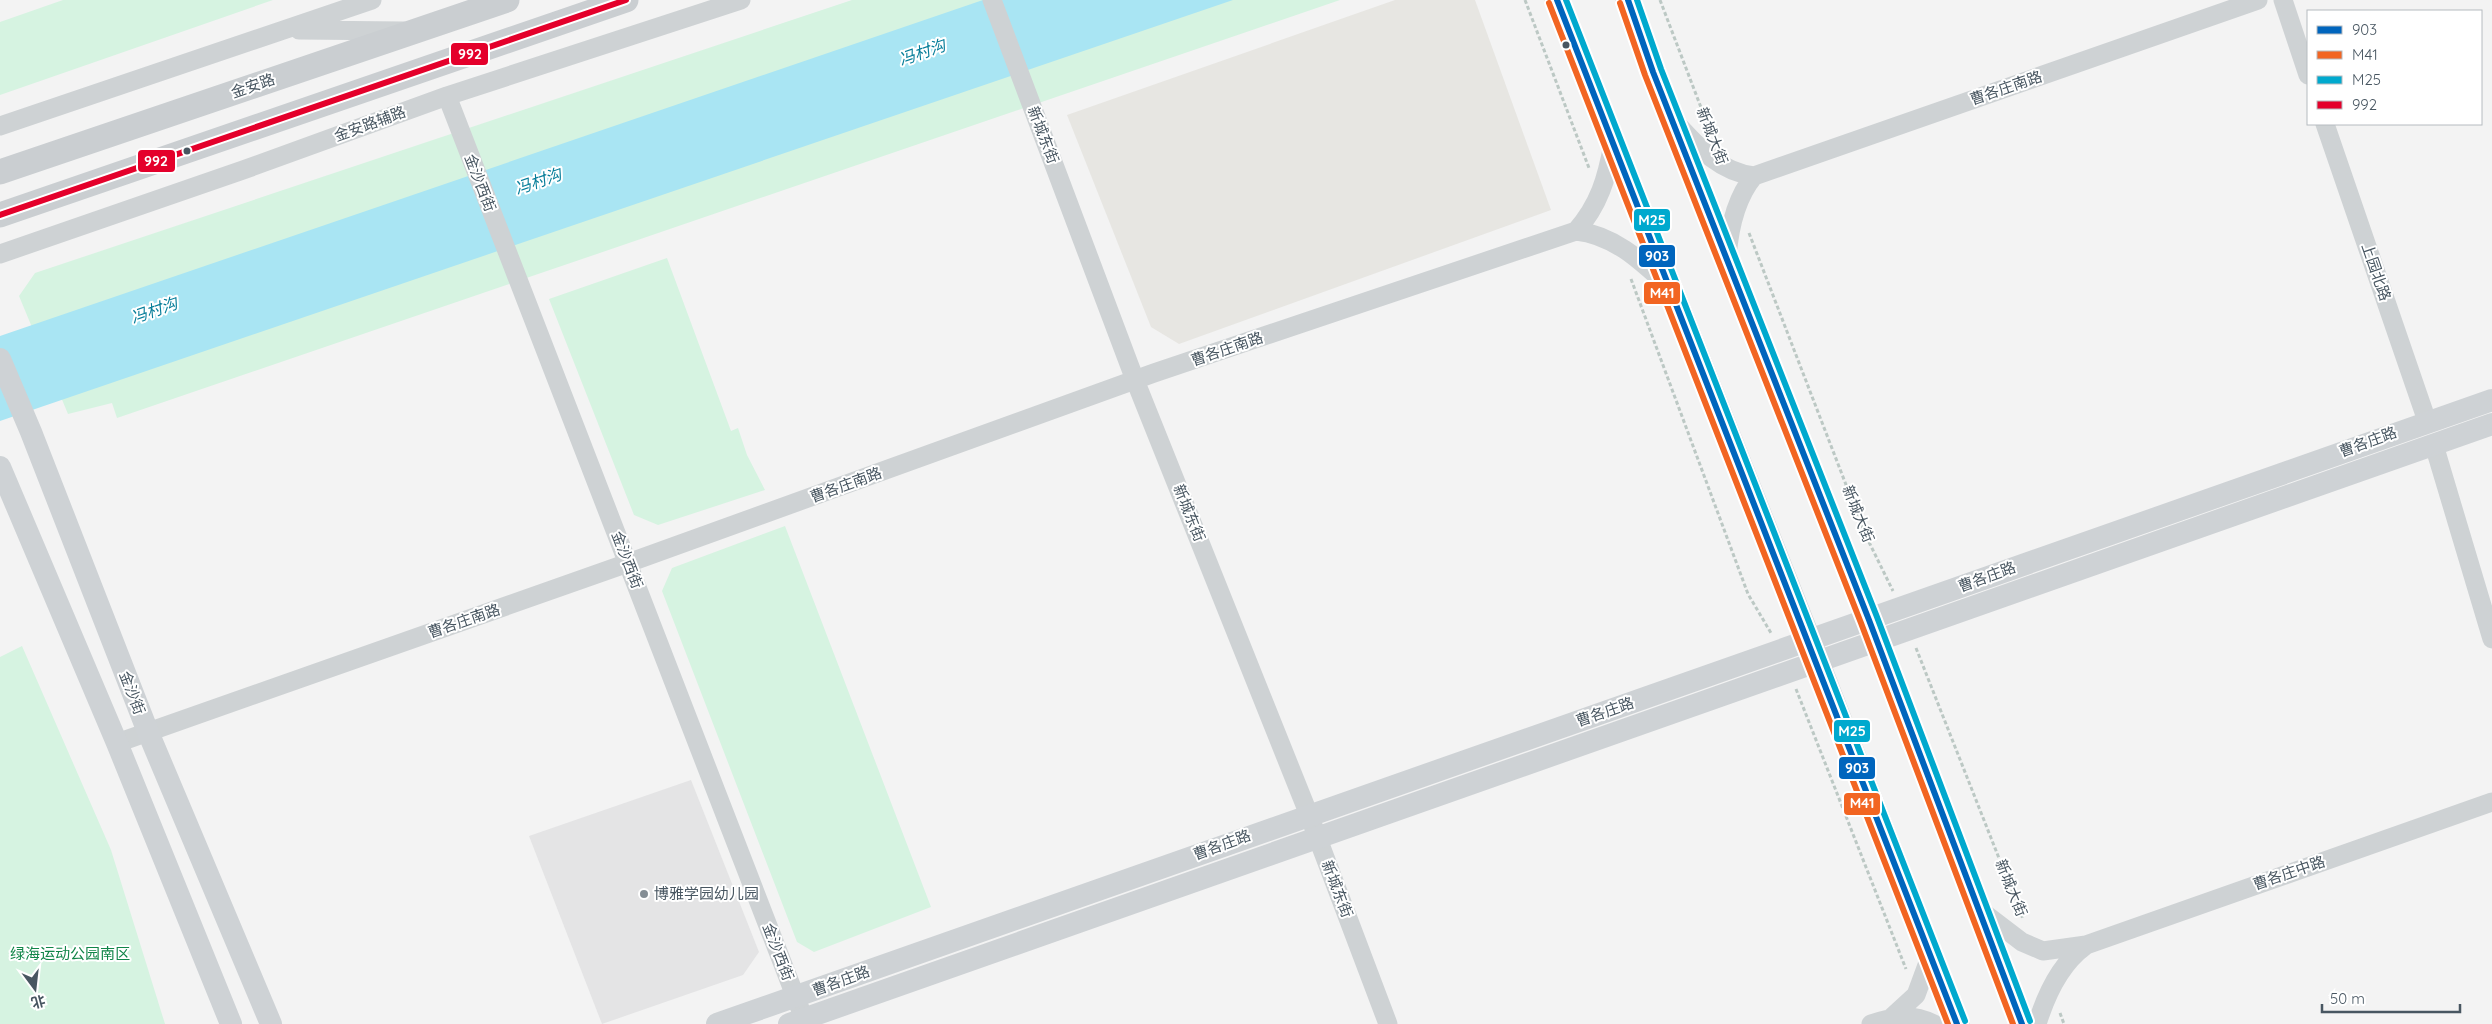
<svg xmlns="http://www.w3.org/2000/svg" width="2492" height="1024" viewBox="0 0 2492 1024" font-family="Quicksand,'Noto Sans SC',sans-serif">
	<style>
		.commercial { fill: #e7e6e2 }
		.education { fill: #e4e4e5 }
		.green { fill: #d6f3e1 }
		.water { fill: #a9e5f3 }
		.lines { fill: none; stroke-linecap: round; stroke-linejoin: round }
		.path { stroke: #bcc8c4; stroke-width: 3; stroke-dasharray: 4 2.5; stroke-linecap: butt }
		.tertiary { stroke: #ced2d4; stroke-width: 19 }
		.secondary { stroke: #ced2d5; stroke-width: 22 }
		.primary { stroke: #caced1; stroke-width: 25 }
		.bus-1-casing { stroke: #fff; stroke-width: 10 }
		.bus-2-casing { stroke: #fff; stroke-width: 10 }
		.bus-3-casing { stroke: #fff; stroke-width: 10 }
		.bus-4-casing { stroke: #fff; stroke-width: 10 }
		.bus-1 { stroke: #0065bd; stroke-width: 6 }
		.bus-2 { stroke: #f26522; stroke-width: 6 }
		.bus-3 { stroke: #00a9ce; stroke-width: 6 }
		.bus-4 { stroke: #e4002b; stroke-width: 6 }
		.bus-dot { fill: #485661; stroke: #fff; stroke-width: 2 }
		.poi-dot { fill: #848d94; stroke: #fff; stroke-width: 2 }
		.labels { text-anchor: middle; stroke-width: 4; stroke-linejoin: round; paint-order: stroke }
		.street-label { font-size: 15px; fill: #485661; stroke: #fff }
		.poi-label { font-size: 15px; fill: #485661; stroke: #fff; text-anchor: start }
		.park-label { font-size: 15px; fill: #118548; stroke: #fff }
		.water-label { font-size: 16px; font-style: italic; fill: #057d99; stroke: #fff }
		.line-badge { stroke: #fff; stroke-width: 2 }
		.badge-label { font-size: 14px; text-anchor: middle; font-weight: bold; fill: #fff }
	</style>
	<rect width="100%" height="100%" fill="#f3f3f3"/>
	<path class="commercial" d="M 1395,0 L 1475,0 L 1551,210 L 1179,344 L 1151,327 L 1067,115 Z"/>
	<path class="education" d="M 691,780 L 759,952 L 743,975 L 602,1024 L 529,836 Z"/>
	<path class="green" d="M 63,0 L 273,0 L 0,95 L 0,22 Z
		M 852,0 L 1340,0 L 117,418 L 112,403 L 68,414 L 19,296 L 35,273 Z
		M 667,258 L 731,431 L 738,428 L 747,455 L 765,490 L 658,525 L 634,515 L 549,299 Z
		M 785,526 L 931,907 L 814,952 L 797,942 L 662,591 L 672,568 Z
		M 22,646 L 111,850 L 165,1024 L 0,1024 L 0,657 Z"/>
	<path class="water" d="M 983,0 L 1233,0 L 0,421 L 0,336 Z"/>
	<g class="lines">
		<path class="path" d="M 1525,0 L 1589,168
			M 1660,0 L 1710,131
			M 1749,233 L 1865,534 L 1893,591
			M 1631,279 L 1748,594 L 1771,633
			M 1916,648 L 2023,919
			M 1796,689 L 1906,969
			M 2060,1013 L 2064,1024"/>
		<path class="tertiary" d="M 992,0 L 1135,380 L 1309,815 L 1388,1024
			M 2283,0 L 2308,75
			M 299,30 L 404,31
			M 447,96 L 806,1024
			M 1677,124 C 1699,148 1720,172 1754,176 L 2258,0
			M 2325,124 L 2427,421
			M 0,126 L 372,0
			M 1576,231 C 1599,205 1607,178 1613,144
			M 0,254 L 243,170 L 447,96 L 741,0
			M 1727,258 C 1729,229 1735,199 1754,176
			M 2434,445 L 2492,639
			M 117,743 L 628,563 L 1154,373 L 1576,231 C 1614,235 1641,261 1668,286
			M 1980,910 L 2022,942 L 2043,951 L 2086,945 L 2492,802
			M 1892,1017 L 1916,995 L 1930,957
			M 1871,1024 C 1894,1016 1911,1013 1934,1024
			M 2037,1024 C 2046,995 2060,964 2085,946"/>
		<path class="secondary" d="M 0,359 L 31,432 L 148,732 L 271,1024
			M 0,467 L 117,743 L 231,1024
			M 717,1024 L 2492,400
			M 789,1024 L 2492,424"/>
		<path class="primary" d="M 1557,0 L 1809,641 L 1957,1024
			M 1628,0 L 1653,72 L 1869,620 L 2022,1024
			M 0,172 L 507,0
			M 0,215 L 626,0"/>
		<defs>
			<path id="bus-1" d="M 1557,0 L 1957,1024
				M 1628,0 L 1653,72 L 1869,620 L 2022,1024"/>
			<path id="bus-2" d="M 1549,3 L 1948,1024
				M 1620,3 L 1645,75 L 1861,623 L 2013,1024"/>
			<path id="bus-3" d="M 1566,0 L 1965,1021
				M 1637,0 L 1661,69 L 1877,617 L 2030,1021"/>
			<path id="bus-4" d="M 0,215 L 626,0"/>
		</defs>
		<use href="#bus-1" class="bus-1-casing"/>
		<use href="#bus-2" class="bus-2-casing"/>
		<use href="#bus-3" class="bus-3-casing"/>
		<use href="#bus-4" class="bus-4-casing"/>
		<use href="#bus-1" class="bus-1"/>
		<use href="#bus-2" class="bus-2"/>
		<use href="#bus-3" class="bus-3"/>
		<use href="#bus-4" class="bus-4"/>
	</g>
	<g class="bus-dot">
		<circle cx="1566" cy="45" r="4.5"/>
		<circle cx="187" cy="151" r="4.5"/>
	</g>
	<circle class="poi-dot" cx="644" cy="894" r="5"/>
	<g class="labels">
		<g class="street-label">
			<text transform="translate(253 86) rotate(-19)" y="5">金安路</text>
			<text transform="translate(2006 88) rotate(-19)" y="5">曹各庄南路</text>
			<text transform="translate(370 124) rotate(-20)" y="5">金安路辅路</text>
			<text transform="translate(1043 135) rotate(69)" y="5">新城东街</text>
			<text transform="translate(1712 136) rotate(69)" y="5">新城大街</text>
			<text transform="translate(480 183) rotate(69)" y="5">金沙西街</text>
			<text transform="translate(2376 272) rotate(71)" y="5">上园北路</text>
			<text transform="translate(1227 349) rotate(-19)" y="5">曹各庄南路</text>
			<text transform="translate(2368 442) rotate(-20)" y="5">曹各庄路</text>
			<text transform="translate(846 485) rotate(-20)" y="5">曹各庄南路</text>
			<text transform="translate(1189 513) rotate(68)" y="5">新城东街</text>
			<text transform="translate(1858 514) rotate(68)" y="5">新城大街</text>
			<text transform="translate(627 560) rotate(69)" y="5">金沙西街</text>
			<text transform="translate(1987 577) rotate(-20)" y="5">曹各庄路</text>
			<text transform="translate(464 621) rotate(-19)" y="5">曹各庄南路</text>
			<text transform="translate(132 693) rotate(69)" y="5">金沙街</text>
			<text transform="translate(1605 712) rotate(-19)" y="5">曹各庄路</text>
			<text transform="translate(1222 845) rotate(-20)" y="5">曹各庄路</text>
			<text transform="translate(2289 873) rotate(-19)" y="5">曹各庄中路</text>
			<text transform="translate(2011 888) rotate(68)" y="5">新城大街</text>
			<text transform="translate(1337 889) rotate(69)" y="5">新城东街</text>
			<text transform="translate(778 952) rotate(69)" y="5">金沙西街</text>
			<text transform="translate(841 981) rotate(-20)" y="5">曹各庄路</text>
		</g>
		<g class="poi-label">
			<text x="654" y="899">博雅学园幼儿园</text>
		</g>
		<g class="park-label">
			<text x="70" y="959">绿海运动公园南区</text>
		</g>
		<g class="water-label">
			<text transform="translate(922 52) rotate(-19)" y="6">冯村沟</text>
			<text transform="translate(538 181) rotate(-19)" y="6">冯村沟</text>
			<text transform="translate(154 310) rotate(-19)" y="6">冯村沟</text>
		</g>
	</g>
	<g class="line-badge">
		<rect x="450" y="42" width="39" height="24" rx="5" fill="#e4002b"/>
		<rect x="137" y="149" width="39" height="24" rx="5" fill="#e4002b"/>
		<rect x="1633" y="208" width="38" height="24" rx="5" fill="#00a9ce"/>
		<rect x="1638" y="244" width="38" height="24" rx="5" fill="#0065bd"/>
		<rect x="1643" y="281" width="38" height="24" rx="5" fill="#f26522"/>
		<rect x="1833" y="719" width="38" height="24" rx="5" fill="#00a9ce"/>
		<rect x="1838" y="756" width="38" height="24" rx="5" fill="#0065bd"/>
		<rect x="1843" y="792" width="38" height="24" rx="5" fill="#f26522"/>
	</g>
	<g class="badge-label">
		<text x="470" y="59">992</text>
		<text x="156" y="166">992</text>
		<text x="1652" y="225">M25</text>
		<text x="1657" y="261">903</text>
		<text x="1662" y="298">M41</text>
		<text x="1852" y="736">M25</text>
		<text x="1857" y="773">903</text>
		<text x="1862" y="808">M41</text>
	</g>
	<rect x="2307" y="10" width="175" height="115" fill="#ffffff" stroke="#b6bbc0"/>
	<rect x="2317" y="26" width="25" height="8" fill="#0065bd" stroke="#b6bbc0"/>
	<text x="2352" y="35" font-size="15" fill="#485661">903</text>
	<rect x="2317" y="51" width="25" height="8" fill="#f26522" stroke="#b6bbc0"/>
	<text x="2352" y="60" font-size="15" fill="#485661">M41</text>
	<rect x="2317" y="76" width="25" height="8" fill="#00a9ce" stroke="#b6bbc0"/>
	<text x="2352" y="85" font-size="15" fill="#485661">M25</text>
	<rect x="2317" y="101" width="25" height="8" fill="#e4002b" stroke="#b6bbc0"/>
	<text x="2352" y="110" font-size="15" fill="#485661">992</text>
	<g transform="translate(35 989) rotate(165)" stroke="#ffffff" stroke-width="4" paint-order="stroke">
	<path d="M0-4L9 19L0 12L-9 19Z" fill="#485661"/>
	<text y="-8" font-size="14" font-weight="bold" text-anchor="middle" fill="#485661">北</text>
	</g>
	<path d="M2322 1004v8h138v-8" fill="none" stroke="#485661" stroke-width="2.5"/>
	<text x="2330" y="1004" font-size="15" fill="#485661" stroke="#ffffff" stroke-width="4" paint-order="stroke">50 m</text>
</svg>
